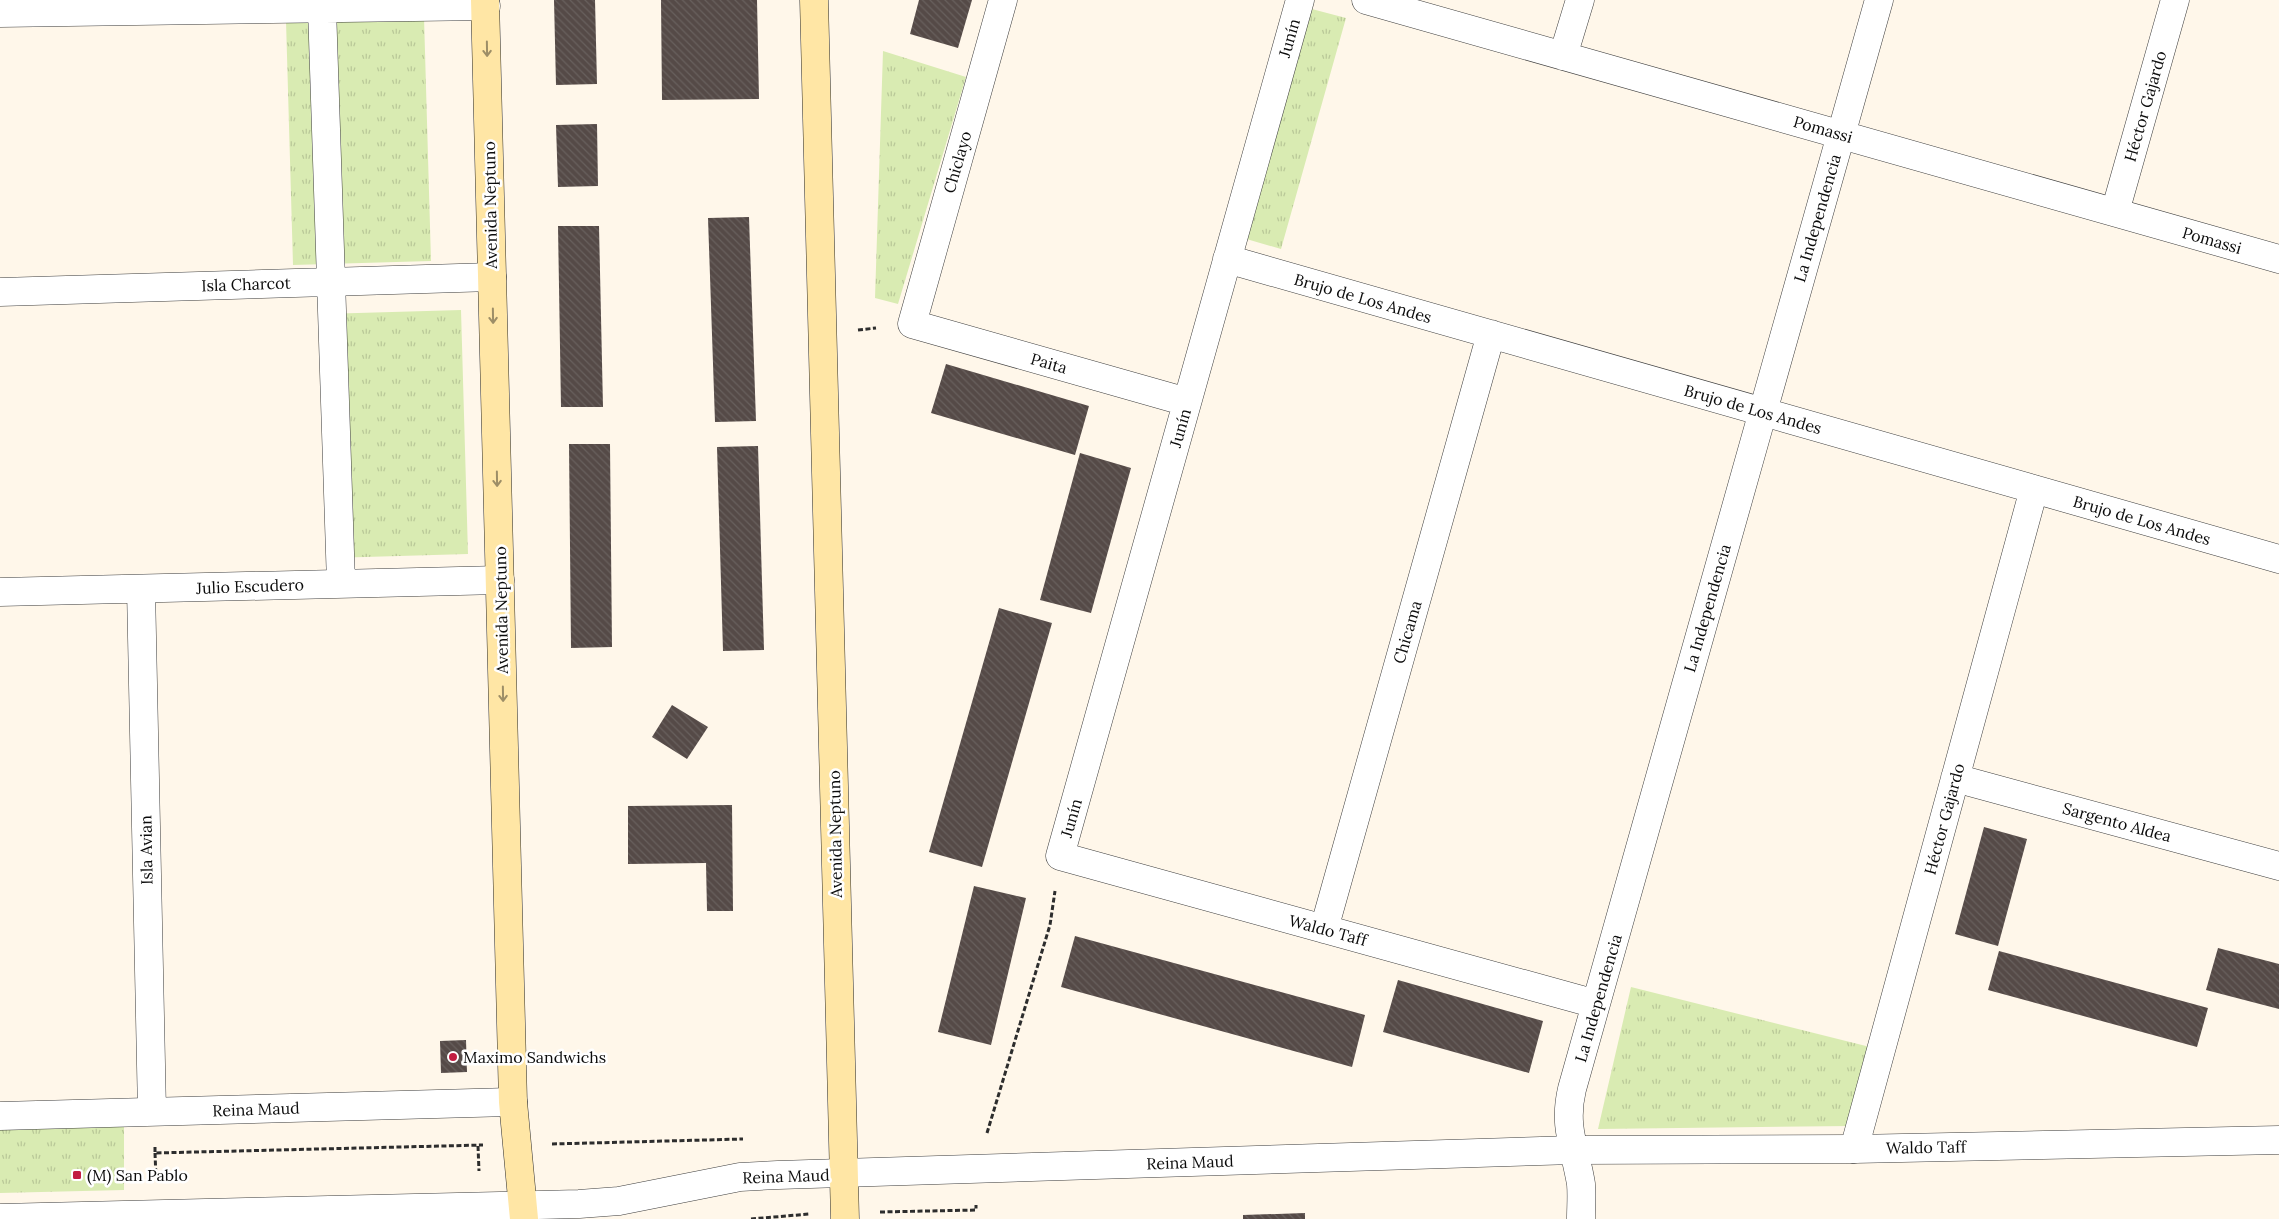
<svg xmlns="http://www.w3.org/2000/svg" width="2279" height="1219" viewBox="0 0 2279 1219" font-family="Lora,serif">
	<style>
		.grass { fill: url(#grass-tufts) }
		.building { fill: url(#building-back-hatch) }
		.lines { fill: none; stroke-linecap: round; stroke-linejoin: round }
		.minor-casing { stroke: #3e3e3e; stroke-width: 29 }
		.tertiary-casing { stroke: #3e3e3e; stroke-width: 29 }
		.secondary-casing { stroke: #2d2d2d; stroke-width: 29 }
		.path { stroke: #2d2d2d; stroke-width: 3; stroke-dasharray: 5 2.5; stroke-linecap: butt }
		.minor { stroke: #fff; stroke-width: 28 }
		.tertiary { stroke: #fff; stroke-width: 28 }
		.secondary { stroke: #ffe6a5; stroke-width: 28 }
		.oneway { stroke: #9d8e67 }
		.poi-dot { fill: #c21d41; stroke: #fff; stroke-width: 2 }
		.labels { text-anchor: middle; stroke-width: 5; stroke-linejoin: round; paint-order: stroke }
		.street-label { font-size: 16px; fill: #0b0b0b; stroke: #fff }
		.poi-label { font-size: 16px; fill: #0b0b0b; stroke: #fff; text-anchor: start }
	</style>
	<defs>
		<pattern id="grass-tufts" width="24" height="20" patternUnits="userSpaceOnUse" patternTransform="scale(1.25)"><rect width="24" height="20" fill="#d9ebb2"/><path d="M3 7l-1-3M5 7V3M7 7l1-3M15 17l-1-3M17 17v-4M19 17l1-3" fill="none" stroke="#b9c898"/></pattern>
		<pattern id="building-back-hatch" width="6" height="6" patternUnits="userSpaceOnUse" patternTransform="scale(1.25)"><rect width="6" height="6" fill="#554a47"/><path d="M-1 5l2 2M0 0l6 6M5-1l2 2" fill="none" stroke="#68605d"/></pattern>
	</defs>
	<rect width="100%" height="100%" fill="#fff7ea"/>
	<path class="grass" d="M 1308,8 L 1346,18 L 1281,249 L 1243,238 Z
		M 424,17 L 431,261 L 293,265 L 286,21 Z
		M 883,51 L 966,77 L 898,304 L 875,298 Z
		M 461,310 L 468,554 L 330,558 L 323,314 Z
		M 1631,987 L 1870,1047 L 1851,1126 L 1598,1129 Z
		M 124,1120 L 124,1190 L 0,1193 L 0,1124 Z"/>
	<path class="building" d="M 554,0 L 595,0 L 597,84 L 556,85 Z
		M 661,0 L 757,0 L 759,99 L 662,100 Z
		M 919,0 L 972,0 L 958,48 L 910,34 Z
		M 597,124 L 598,186 L 558,187 L 556,125 Z
		M 749,217 L 756,421 L 715,422 L 708,218 Z
		M 558,226 L 599,226 L 603,407 L 561,407 Z
		M 946,364 L 1089,406 L 1075,455 L 931,413 Z
		M 569,444 L 610,444 L 612,647 L 571,648 Z
		M 758,446 L 764,650 L 723,651 L 717,447 Z
		M 1080,453 L 1131,468 L 1091,613 L 1040,600 Z
		M 999,608 L 1052,623 L 982,867 L 929,852 Z
		M 672,705 L 708,727 L 687,759 L 652,737 Z
		M 732,805 L 733,911 L 707,911 L 706,863 L 628,864 L 628,806 Z
		M 1984,827 L 2027,839 L 1998,946 L 1955,934 Z
		M 974,886 L 1026,898 L 991,1045 L 938,1032 Z
		M 1075,936 L 1365,1015 L 1352,1067 L 1061,987 Z
		M 2218,948 L 2279,964 L 2279,1009 L 2206,990 Z
		M 1999,951 L 2208,1008 L 2197,1047 L 1988,990 Z
		M 1398,980 L 1543,1021 L 1529,1073 L 1383,1032 Z
		M 466,1040 L 467,1072 L 441,1073 L 440,1041 Z
		M 1305,1213 L 1305,1219 L 1243,1219 L 1243,1215 Z"/>
	<g class="lines">
		<defs>
			<path id="minor" d="M 1003,0 L 912,324 L 1187,402
				M 1300,0 L 1060,856 L 1596,1004
				M 1366,0 L 2279,259
				M 322,8 L 341,583
				M 0,13 L 486,6
				M 1563,56 L 1580,0
				M 2115,212 L 2175,0
				M 1227,259 L 2279,559
				M 0,292 L 492,277
				M 141,589 L 152,1112
				M 0,592 L 500,580
				M 1955,778 L 2279,866
				M 1324,929 L 1491,334
				M 0,1116 L 513,1102
				M 1854,1149 L 2034,489
				M 1581,1219 C 1581,1208 1582,1195 1581,1184 C 1575,1147 1563,1127 1572,1089 L 1879,0"/>
			<path id="tertiary" d="M 0,1218 L 579,1204 L 619,1201 L 740,1177 L 778,1175 L 1574,1150 L 1854,1149 L 2279,1140"/>
			<path id="secondary" d="M 485,0 L 513,1102 L 524,1219
				M 814,0 L 845,1219"/>
		</defs>
		<use href="#minor" class="minor-casing"/>
		<use href="#tertiary" class="tertiary-casing"/>
		<use href="#secondary" class="secondary-casing"/>
		<path class="path" d="M 858,330 L 876,328
			M 987,1133 L 1050,925 L 1055,891
			M 552,1144 L 743,1139
			M 478,1146 L 479,1171
			M 155,1147 L 155,1153 L 483,1145
			M 155,1153 L 156,1178
			M 880,1212 L 976,1210 L 976,1205
			M 751,1219 L 809,1214"/>
		<use href="#minor" class="minor"/>
		<use href="#tertiary" class="tertiary"/>
		<use href="#secondary" class="secondary"/>
	</g>
	<defs><path id="oneway-shaft" d="M-6 0H5M1.5-3L5.5 0L1.5 3" fill="none" stroke-width="1.6" stroke-linecap="round" stroke-linejoin="round" transform="scale(1.25)"/></defs>
	<g class="oneway">
		<use href="#oneway-shaft" transform="translate(487 49) rotate(89)"/>
		<use href="#oneway-shaft" transform="translate(493 316) rotate(89)"/>
		<use href="#oneway-shaft" transform="translate(497 479) rotate(89)"/>
		<use href="#oneway-shaft" transform="translate(503 694) rotate(89)"/>
	</g>
	<g class="poi-dot">
		<circle cx="453" cy="1057" r="5"/>
		<rect x="72" y="1170" width="10" height="10" rx="2.5"/>
	</g>
	<g class="labels">
		<g class="street-label">
			<text transform="translate(1289 38) rotate(-74)" y="6">Junín</text>
			<text transform="translate(2145 106) rotate(-74)" y="6">Héctor Gajardo</text>
			<text transform="translate(1823 129) rotate(16)" y="6">Pomassi</text>
			<text transform="translate(957 162) rotate(-74)" y="6">Chiclayo</text>
			<text transform="translate(490 205) rotate(-91)" y="6">Avenida Neptuno</text>
			<text transform="translate(1817 218) rotate(-74)" y="6">La Independencia</text>
			<text transform="translate(2212 240) rotate(16)" y="6">Pomassi</text>
			<text transform="translate(246 284) rotate(-2)" y="6">Isla Charcot</text>
			<text transform="translate(1363 298) rotate(16)" y="6">Brujo de Los Andes</text>
			<text transform="translate(1049 363) rotate(16)" y="6">Paita</text>
			<text transform="translate(1753 409) rotate(16)" y="6">Brujo de Los Andes</text>
			<text transform="translate(1180 428) rotate(-74)" y="6">Junín</text>
			<text transform="translate(2142 520) rotate(16)" y="6">Brujo de Los Andes</text>
			<text transform="translate(250 586) rotate(-2)" y="6">Julio Escudero</text>
			<text transform="translate(1707 608) rotate(-74)" y="6">La Independencia</text>
			<text transform="translate(501 610) rotate(-91)" y="6">Avenida Neptuno</text>
			<text transform="translate(1407 632) rotate(-74)" y="6">Chicama</text>
			<text transform="translate(1071 818) rotate(-74)" y="6">Junín</text>
			<text transform="translate(1944 819) rotate(-75)" y="6">Héctor Gajardo</text>
			<text transform="translate(2117 822) rotate(15)" y="6">Sargento Aldea</text>
			<text transform="translate(835 834) rotate(-91)" y="6">Avenida Neptuno</text>
			<text transform="translate(146 850) rotate(-91)" y="6">Isla Avian</text>
			<text transform="translate(1328 930) rotate(15)" y="6">Waldo Taff</text>
			<text transform="translate(1598 998) rotate(-74)" y="6">La Independencia</text>
			<text transform="translate(256 1109) rotate(-2)" y="6">Reina Maud</text>
			<text transform="translate(1926 1147) rotate(-1)" y="6">Waldo Taff</text>
			<text transform="translate(1190 1162) rotate(-2)" y="6">Reina Maud</text>
			<text transform="translate(786 1176) rotate(-2)" y="6">Reina Maud</text>
		</g>
		<g class="poi-label">
			<text x="463" y="1063">Maximo Sandwichs</text>
			<text x="87" y="1181">(M) San Pablo</text>
		</g>
	</g>
</svg>
